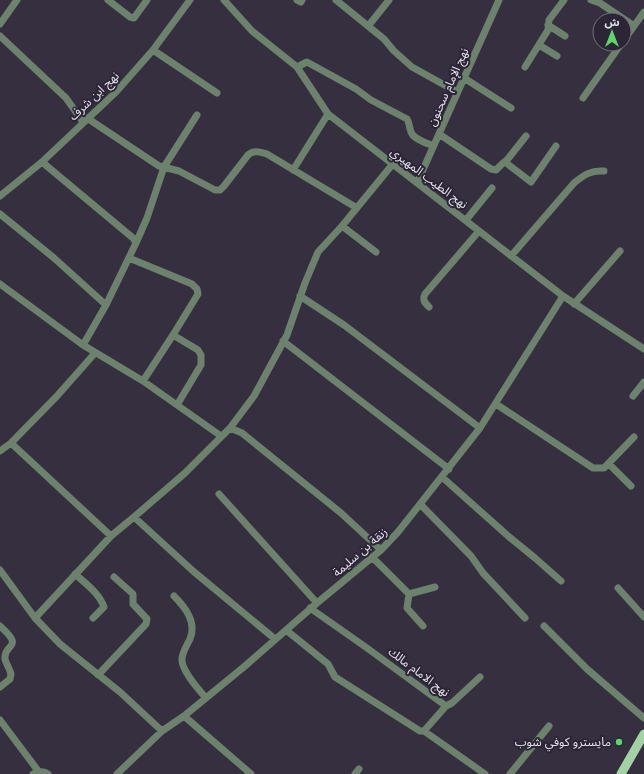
<svg xmlns="http://www.w3.org/2000/svg" width="644" height="774" viewBox="0 0 644 774" font-family="'Fira Sans','Noto Sans Arabic',sans-serif">
	<style>
		.lines { fill: none; stroke-linecap: round; stroke-linejoin: round }
		.minor { stroke: #6c826d; stroke-width: 7 }
		.major { stroke: #a4d1a6; stroke-width: 9 }
		.poi-dot { fill: #5ed56c; stroke: #2c2536; stroke-width: 1.5 }
		.labels { text-anchor: middle; stroke-width: 4; stroke-linejoin: round; paint-order: stroke }
		.street-label { font-size: 12px; fill: #e5e1ed; stroke: #2c2536 }
		.poi-label { font-size: 12px; fill: #e5e1ed; stroke: #2c2536; text-anchor: end }
	</style>
	<rect width="100%" height="100%" fill="#362f40"/>
	<g class="lines">
		<path class="minor" d="M 108,0 L 130,17 L 134,18 L 147,0
			M 224,0 L 252,31 L 297,67 L 328,114 L 563,296 L 644,349
			M 297,0 L 301,2 L 302,0
			M 336,0 L 384,39 L 394,51 L 412,67 L 457,92
			M 591,0 L 600,3 L 634,26
			M 0,24 L 17,0
			M 369,25 L 389,0
			M 548,25 L 565,36
			M 0,36 L 66,98 L 83,122
			M 624,40 L 644,12
			M 539,45 L 557,56
			M 153,50 L 217,93
			M 297,67 L 307,62 L 356,89 L 371,100 L 407,119 C 410,124 409,127 411,132 C 413,139 427,143 433,146
			M 525,67 L 548,30 L 549,20 L 564,0
			M 464,78 L 511,108
			M 583,98 L 621,44
			M 87,118 L 159,166 L 179,171 L 215,190 L 220,190 L 224,186 L 248,155 C 254,150 259,152 267,154 L 357,208
			M 439,134 L 491,169 L 496,170 L 503,163 L 507,160 L 526,136
			M 42,162 L 133,238 L 136,243 L 106,305 L 83,345
			M 505,162 L 531,182 L 556,146
			M 293,170 L 328,114
			M 417,183 L 499,0
			M 0,196 L 42,162 L 116,92 L 153,50 L 190,0
			M 0,214 L 54,258 L 106,305
			M 466,220 L 492,188
			M 342,226 L 376,252
			M 136,243 L 147,218 L 164,167 L 197,115
			M 511,256 L 574,183 C 584,175 591,170 604,171
			M 129,258 L 192,284 L 197,289 L 198,294 L 173,335 L 143,381
			M 0,284 L 83,345 L 143,381 L 221,436
			M 300,296 L 344,325 L 480,428
			M 574,304 L 620,251
			M 429,307 C 425,303 422,300 425,294 L 479,231
			M 173,335 L 198,350 L 201,355 L 201,365 L 177,405
			M 283,341 L 449,469
			M 633,396 L 644,382
			M 496,404 L 593,468 L 604,468 L 634,437
			M 230,428 L 242,433 L 341,513 L 381,550
			M 11,443 L 111,536
			M 0,451 L 11,443 L 57,396 L 95,353
			M 609,464 L 631,486
			M 442,477 L 508,536 L 535,558 L 561,581
			M 219,494 L 317,603
			M 421,505 L 471,556 L 483,573 L 525,618
			M 134,517 L 193,571 L 275,639
			M 372,557 L 409,594 L 435,587
			M 0,570 L 35,618 L 60,644 L 120,692 L 162,731
			M 75,574 C 85,583 99,593 104,607 L 93,618
			M 618,588 L 644,617
			M 409,594 L 407,608 L 423,626
			M 174,596 C 185,607 197,622 190,639 C 187,645 182,653 182,659 C 181,670 199,690 206,698
			M 310,608 L 367,648 L 446,706 L 424,731 L 485,774
			M 35,618 L 111,536 L 134,517 L 185,473 L 230,428 L 254,396 L 287,335 L 305,283 L 318,252 L 342,226 L 392,165
			M 0,626 C 26,649 3,643 5,659 C 6,664 10,669 11,674 L 10,679 L 0,687
			M 544,626 L 587,669 L 644,718
			M 286,630 L 328,664 L 335,677 L 420,731 L 424,731
			M 98,675 L 146,624 L 147,619 L 133,604 L 133,594 L 114,577
			M 446,706 L 452,703 L 480,677
			M 184,716 L 251,774
			M 0,720 L 39,772
			M 33,774 C 39,772 43,770 48,774
			M 117,774 L 162,731 L 184,716 L 245,666 L 317,603 L 381,550 L 398,532 L 480,428 L 563,296
			M 355,774 L 359,769
			M 510,774 L 549,726"/>
		<path class="major" d="M 621,774 L 644,734"/>
	</g>
	<circle class="poi-dot" cx="619" cy="742" r="4"/>
	<g class="labels">
		<g class="street-label">
			<text transform="translate(448 87) rotate(-66)" y="4">نهج الإمام سحنون</text>
			<text transform="translate(94 96) rotate(-44)" y="4">نهج ابن شرف</text>
			<text transform="translate(429 178) rotate(37)" y="4">نهج الطيب المهيري</text>
			<text transform="translate(360 552) rotate(-41)" y="4">زنقة بن سليمة</text>
			<text transform="translate(419 672) rotate(37)" y="4">نهج الامام مالك</text>
		</g>
		<g class="poi-label">
			<text x="611" y="746">مايسترو كوفي شوب</text>
		</g>
	</g>
	<g transform="translate(612 32)"><circle r="19" fill="#2c2536" stroke="#76707f"/>
	<path d="M0-3L7 15L0 10L-7 15Z" fill="#5ed56c"/>
	<text y="-6" font-size="11" font-weight="bold" text-anchor="middle" fill="#e5e1ed">ش</text>
	</g>
</svg>
